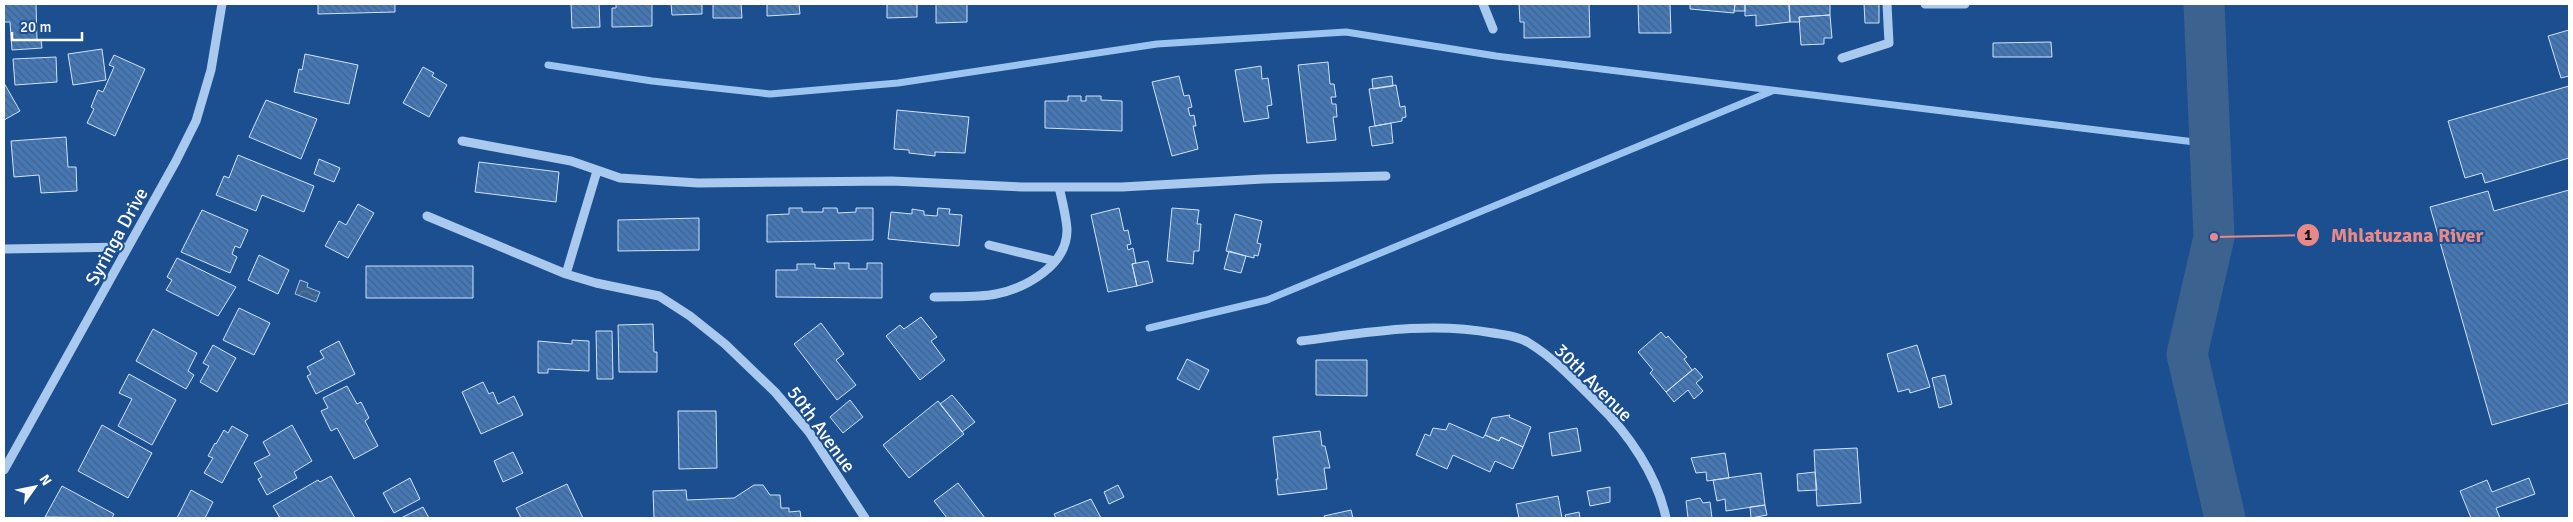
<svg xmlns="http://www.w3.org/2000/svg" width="2573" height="522" viewBox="0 0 2573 522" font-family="Signika,sans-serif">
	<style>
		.water { fill: url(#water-waves); stroke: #9cc4f0 }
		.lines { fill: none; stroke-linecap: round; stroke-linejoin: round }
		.stream { stroke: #9cc4f0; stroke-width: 7 }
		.river { stroke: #3c6290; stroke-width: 41 }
		.building { fill: url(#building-back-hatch); stroke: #cfe3fa }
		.minor { stroke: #a9c9ee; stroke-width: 9 }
		.labels { text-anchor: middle; stroke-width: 4; stroke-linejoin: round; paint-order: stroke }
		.street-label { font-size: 19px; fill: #fff; stroke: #1b4f8f }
		.leader { fill: none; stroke: #e88989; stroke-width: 2 }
		.callout-dot { fill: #e88989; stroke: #1b4f8f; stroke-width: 2 }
		.mark-label { font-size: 15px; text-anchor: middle; font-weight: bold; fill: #111 }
		.callout-label { font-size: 20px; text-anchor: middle; font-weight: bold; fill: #e88989; stroke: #1b4f8f; stroke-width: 4; stroke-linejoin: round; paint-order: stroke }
	</style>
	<defs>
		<pattern id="water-waves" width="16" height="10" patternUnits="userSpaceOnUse" patternTransform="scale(1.25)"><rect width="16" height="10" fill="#3c6290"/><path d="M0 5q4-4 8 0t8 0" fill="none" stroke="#597aa1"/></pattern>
		<pattern id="building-back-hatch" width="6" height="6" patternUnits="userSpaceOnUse" patternTransform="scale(1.25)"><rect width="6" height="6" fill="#4478b7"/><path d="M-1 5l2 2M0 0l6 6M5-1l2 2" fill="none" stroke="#486282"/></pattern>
	</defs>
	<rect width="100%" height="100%" fill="#1b4f8f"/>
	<path class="water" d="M 300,280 L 308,283 L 307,287 L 320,292 L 316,302 L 295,294 Z"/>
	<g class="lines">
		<path class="stream" d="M 548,65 L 652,81 L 770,94 L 898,83 L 1157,44 L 1346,32 L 1496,56 L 2211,144
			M 1149,328 L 1267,300 L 1772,91"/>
		<path class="river" d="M 2204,4 L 2214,237 L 2187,354 L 2225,518"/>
	</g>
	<path class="building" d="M 4,4 L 36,4 L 37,40 L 41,40 L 42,48 L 12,50 L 10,22 L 4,22 Z
		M 318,4 L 395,4 L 395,12 L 318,14 Z
		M 571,4 L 599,4 L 600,27 L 572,28 Z
		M 616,4 L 652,4 L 652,26 L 612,27 L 612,8 L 616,8 Z
		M 671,4 L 702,4 L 702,14 L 672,15 Z
		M 713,4 L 741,4 L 742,18 L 713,18 Z
		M 767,4 L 799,4 L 800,14 L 767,16 Z
		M 887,4 L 917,4 L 917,17 L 887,18 Z
		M 936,4 L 967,4 L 967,22 L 936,23 Z
		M 1519,4 L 1589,4 L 1590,37 L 1524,38 L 1524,22 L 1520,22 Z
		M 1638,4 L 1670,4 L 1671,33 L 1639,33 Z
		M 1690,4 L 1735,4 L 1734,13 L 1690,9 Z
		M 1735,4 L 1745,4 L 1745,11 L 1734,11 Z
		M 1745,4 L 1789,4 L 1790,22 L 1756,26 L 1756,15 L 1745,16 Z
		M 1789,4 L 1830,4 L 1830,15 L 1799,17 L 1800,22 L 1790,22 Z
		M 1864,4 L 1879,4 L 1879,23 L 1865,23 Z
		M 1830,15 L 1832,38 L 1824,38 L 1824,44 L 1801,45 L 1799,17 Z
		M 2569,30 L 2569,76 L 2561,78 L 2548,36 Z
		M 2051,42 L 2052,57 L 1993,57 L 1993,43 Z
		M 102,49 L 106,80 L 73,85 L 68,54 Z
		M 305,54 L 358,65 L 349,104 L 294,92 L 299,69 L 302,70 Z
		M 114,55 L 145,69 L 115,136 L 87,123 L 94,109 L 91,107 L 98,90 L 103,92 L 114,67 L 109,65 Z
		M 56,57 L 57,82 L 15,85 L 13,59 Z
		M 1328,62 L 1330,84 L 1334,84 L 1336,97 L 1331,97 L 1332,104 L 1336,104 L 1337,117 L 1333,117 L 1336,140 L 1307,143 L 1298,65 Z
		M 1261,66 L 1262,79 L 1268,78 L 1272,105 L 1267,106 L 1269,118 L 1244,122 L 1235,70 Z
		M 423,67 L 434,73 L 432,76 L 447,85 L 429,117 L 403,103 Z
		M 1179,76 L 1184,96 L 1189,95 L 1192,107 L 1188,108 L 1190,116 L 1194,115 L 1196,126 L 1193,126 L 1198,149 L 1172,156 L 1152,82 Z
		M 1392,76 L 1393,86 L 1373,89 L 1372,79 Z
		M 4,83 L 20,111 L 4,120 Z
		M 1396,85 L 1400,107 L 1405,106 L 1406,117 L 1402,118 L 1402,121 L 1375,126 L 1369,89 Z
		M 2569,86 L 2569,158 L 2485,183 L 2482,173 L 2465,178 L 2448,121 Z
		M 1068,96 L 1081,96 L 1081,101 L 1086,101 L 1086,96 L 1101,96 L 1101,100 L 1122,101 L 1122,131 L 1045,128 L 1045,101 L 1068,101 Z
		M 266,100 L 317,119 L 301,159 L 249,137 Z
		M 897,110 L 969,117 L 965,153 L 935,152 L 935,156 L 909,153 L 909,150 L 894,149 Z
		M 1391,123 L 1393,143 L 1372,146 L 1369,127 Z
		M 66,137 L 68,167 L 76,167 L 77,191 L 41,193 L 39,175 L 14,177 L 11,141 Z
		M 238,155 L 314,186 L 304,212 L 262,195 L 256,211 L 216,195 L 224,176 L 229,178 Z
		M 319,159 L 340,168 L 334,182 L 314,174 Z
		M 479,162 L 559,172 L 556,202 L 475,192 Z
		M 2569,190 L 2569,403 L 2492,425 L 2430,207 L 2488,191 L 2494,211 Z
		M 358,204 L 374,213 L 348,258 L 325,246 L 339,221 L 346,225 Z
		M 789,208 L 802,208 L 802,212 L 823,212 L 823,208 L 837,208 L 838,213 L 856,212 L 856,208 L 873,208 L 873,240 L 767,242 L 767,215 L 789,214 Z
		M 938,208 L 950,209 L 949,214 L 962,215 L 959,246 L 888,239 L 891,212 L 912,214 L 912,209 L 924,211 L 924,215 L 937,216 Z
		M 1119,208 L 1124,231 L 1128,230 L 1131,244 L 1127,245 L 1128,250 L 1133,248 L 1136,263 L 1132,264 L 1137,286 L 1108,292 L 1091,215 Z
		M 1172,208 L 1199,210 L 1197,224 L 1201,224 L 1199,251 L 1194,251 L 1193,264 L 1167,261 Z
		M 202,210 L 248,230 L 240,248 L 235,246 L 232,254 L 237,257 L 230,273 L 181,252 Z
		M 1235,214 L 1262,221 L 1257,243 L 1261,244 L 1258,256 L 1254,255 L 1254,258 L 1226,251 Z
		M 699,218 L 699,250 L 618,251 L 618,220 Z
		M 1229,251 L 1246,256 L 1241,273 L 1224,269 Z
		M 259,255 L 289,270 L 278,294 L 248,280 Z
		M 177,258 L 236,287 L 218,316 L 166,290 L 172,280 L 167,277 Z
		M 1148,261 L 1153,282 L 1137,286 L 1132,264 Z
		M 834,263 L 849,263 L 849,269 L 867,269 L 867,263 L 882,263 L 882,298 L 776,297 L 776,270 L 797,270 L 797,264 L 815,264 L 815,268 L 835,269 Z
		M 366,266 L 473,266 L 473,298 L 366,298 Z
		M 239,308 L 270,323 L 254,355 L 223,340 Z
		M 921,317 L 937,337 L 931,341 L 945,360 L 920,380 L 886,336 L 900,325 L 904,329 Z
		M 821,323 L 844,354 L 836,360 L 856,385 L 837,400 L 794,344 Z
		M 653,324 L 654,352 L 657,352 L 657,372 L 619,372 L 618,325 Z
		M 153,329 L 197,353 L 188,371 L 194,375 L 186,389 L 136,361 Z
		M 596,331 L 612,331 L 613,379 L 597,379 Z
		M 1661,332 L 1666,338 L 1668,336 L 1687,357 L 1684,359 L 1692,370 L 1666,392 L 1650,373 L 1653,370 L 1638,352 Z
		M 572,340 L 589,341 L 589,371 L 548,369 L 548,373 L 538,373 L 538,341 L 572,344 Z
		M 339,341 L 355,374 L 316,394 L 307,376 L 311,374 L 307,367 L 324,358 L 320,351 Z
		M 213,345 L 236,358 L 217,392 L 200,382 L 209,366 L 203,363 Z
		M 1917,345 L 1930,387 L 1910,393 L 1909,389 L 1898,392 L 1887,354 Z
		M 1187,359 L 1209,370 L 1199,390 L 1177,379 Z
		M 1316,360 L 1367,360 L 1367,396 L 1316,395 Z
		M 1695,368 L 1703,377 L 1696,383 L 1703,391 L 1694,399 L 1688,390 L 1674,402 L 1666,392 Z
		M 129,374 L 176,400 L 152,445 L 118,426 L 132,399 L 119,393 Z
		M 1945,375 L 1952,404 L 1939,408 L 1932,378 Z
		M 483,382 L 489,394 L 493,392 L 498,404 L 514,396 L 523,415 L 481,434 L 462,392 Z
		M 347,386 L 357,404 L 361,402 L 369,418 L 365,421 L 378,446 L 354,459 L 337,428 L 331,431 L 321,411 L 328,408 L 323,398 Z
		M 952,395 L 975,422 L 962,432 L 940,404 Z
		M 850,400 L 863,417 L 843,433 L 830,417 Z
		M 938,401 L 964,434 L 909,478 L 883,445 Z
		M 678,411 L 716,411 L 717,468 L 679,469 Z
		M 1510,415 L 1509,417 L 1531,427 L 1523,447 L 1501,437 L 1499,441 L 1485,435 L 1492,418 Z
		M 1449,423 L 1483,438 L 1485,435 L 1499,441 L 1501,437 L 1523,447 L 1513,469 L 1495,461 L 1490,472 L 1453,455 L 1447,469 L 1416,455 L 1425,434 L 1430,436 L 1433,428 L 1446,430 Z
		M 102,425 L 152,453 L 128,498 L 78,471 Z
		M 292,425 L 312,461 L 294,472 L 297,478 L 267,495 L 258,479 L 262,477 L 254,463 L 270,455 L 263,442 Z
		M 232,426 L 248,435 L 222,483 L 204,473 L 213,458 L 208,456 L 215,443 L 216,444 L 224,430 L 228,433 Z
		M 1577,428 L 1581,451 L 1552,456 L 1549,433 Z
		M 1320,431 L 1322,446 L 1325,446 L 1330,468 L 1324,468 L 1327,489 L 1278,495 L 1276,479 L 1278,479 L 1273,437 Z
		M 1857,448 L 1861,503 L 1817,506 L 1814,450 Z
		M 513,452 L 523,473 L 503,482 L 494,461 Z
		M 1725,453 L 1729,478 L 1707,481 L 1706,472 L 1696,473 L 1691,458 Z
		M 1815,472 L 1817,490 L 1798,491 L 1797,474 Z
		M 1761,473 L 1765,505 L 1726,511 L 1725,499 L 1717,501 L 1713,480 Z
		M 331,476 L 355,518 L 280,518 L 273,506 L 318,480 L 320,482 Z
		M 410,478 L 420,499 L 394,513 L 383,493 Z
		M 2529,478 L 2535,494 L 2496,508 L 2500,518 L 2471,518 L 2460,491 L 2487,480 L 2492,492 Z
		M 958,483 L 985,518 L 947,518 L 934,501 Z
		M 567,484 L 583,518 L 521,518 L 516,508 Z
		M 754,485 L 763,485 L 770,495 L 780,495 L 781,508 L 789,508 L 789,512 L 800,511 L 801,518 L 654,518 L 653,491 L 686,490 L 687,500 L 734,498 Z
		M 1118,485 L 1124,497 L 1109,504 L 1104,492 Z
		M 62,486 L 114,514 L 112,518 L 45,517 Z
		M 1610,487 L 1610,502 L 1590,506 L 1587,491 Z
		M 191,490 L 213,502 L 205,518 L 177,518 Z
		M 1558,496 L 1562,518 L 1566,518 L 1519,518 L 1516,504 Z
		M 1700,498 L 1703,503 L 1710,502 L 1712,518 L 1688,518 L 1686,501 Z
		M 1091,499 L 1101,518 L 1056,518 L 1054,514 Z
		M 1765,505 L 1767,515 L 1751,518 L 1750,507 Z
		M 423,507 L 429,518 L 401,518 Z
		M 1351,510 L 1353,518 L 1325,518 L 1324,516 Z
		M 1579,512 L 1580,518 L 1566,518 L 1565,515 Z"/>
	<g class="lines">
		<path class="minor" d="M 1483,4 L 1493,29
			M 1925,4 L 1965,4
			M 1842,58 L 1889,43 L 1887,4
			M 462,141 L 571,161 L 620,178 L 698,183 L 892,181 L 1023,187 L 1122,187 L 1263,179 L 1386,176
			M 427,216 L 566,274 L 596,283 L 659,296 L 690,316 L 725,344 L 775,392 L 809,432 L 865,518
			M 989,245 L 1055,261
			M 4,249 L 128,247
			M 566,274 L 597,171
			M 934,297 C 954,296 976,298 996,294 C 1026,288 1068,265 1067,229 C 1066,215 1062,200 1059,187
			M 1301,341 C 1365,333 1428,321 1493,333 C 1505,335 1518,336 1529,343 C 1554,358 1576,382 1597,403 C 1629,434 1657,475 1666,518
			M 4,470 L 176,161 L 196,121 L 211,70 L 222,4"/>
	</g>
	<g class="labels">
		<g class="street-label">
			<text transform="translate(116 236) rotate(-61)" y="7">Syringa Drive</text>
			<text transform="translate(1594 382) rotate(45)" y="7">30th Avenue</text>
			<text transform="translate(822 429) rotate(54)" y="7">50th Avenue</text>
		</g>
	</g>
	<path class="leader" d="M2214 237L2308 235"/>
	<g class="callout-dot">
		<circle cx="2214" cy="237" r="5"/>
		<circle cx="2308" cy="235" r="12"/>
	</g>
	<g class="mark-label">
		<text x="2308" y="240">1</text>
	</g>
	<g class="callout-label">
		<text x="2407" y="242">Mhlatuzana River</text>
	</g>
	<rect width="2573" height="522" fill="none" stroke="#ffffff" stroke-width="10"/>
	<g transform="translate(35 487) rotate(57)" stroke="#1b4f8f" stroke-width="4" paint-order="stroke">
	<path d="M0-4L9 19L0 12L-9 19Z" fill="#ffffff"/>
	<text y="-8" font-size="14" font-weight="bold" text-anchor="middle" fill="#ffffff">N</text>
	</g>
	<path d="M12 32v8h70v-8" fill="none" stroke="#ffffff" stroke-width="2.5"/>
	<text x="20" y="32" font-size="15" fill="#ffffff" stroke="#1b4f8f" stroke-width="4" paint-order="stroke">20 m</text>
</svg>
